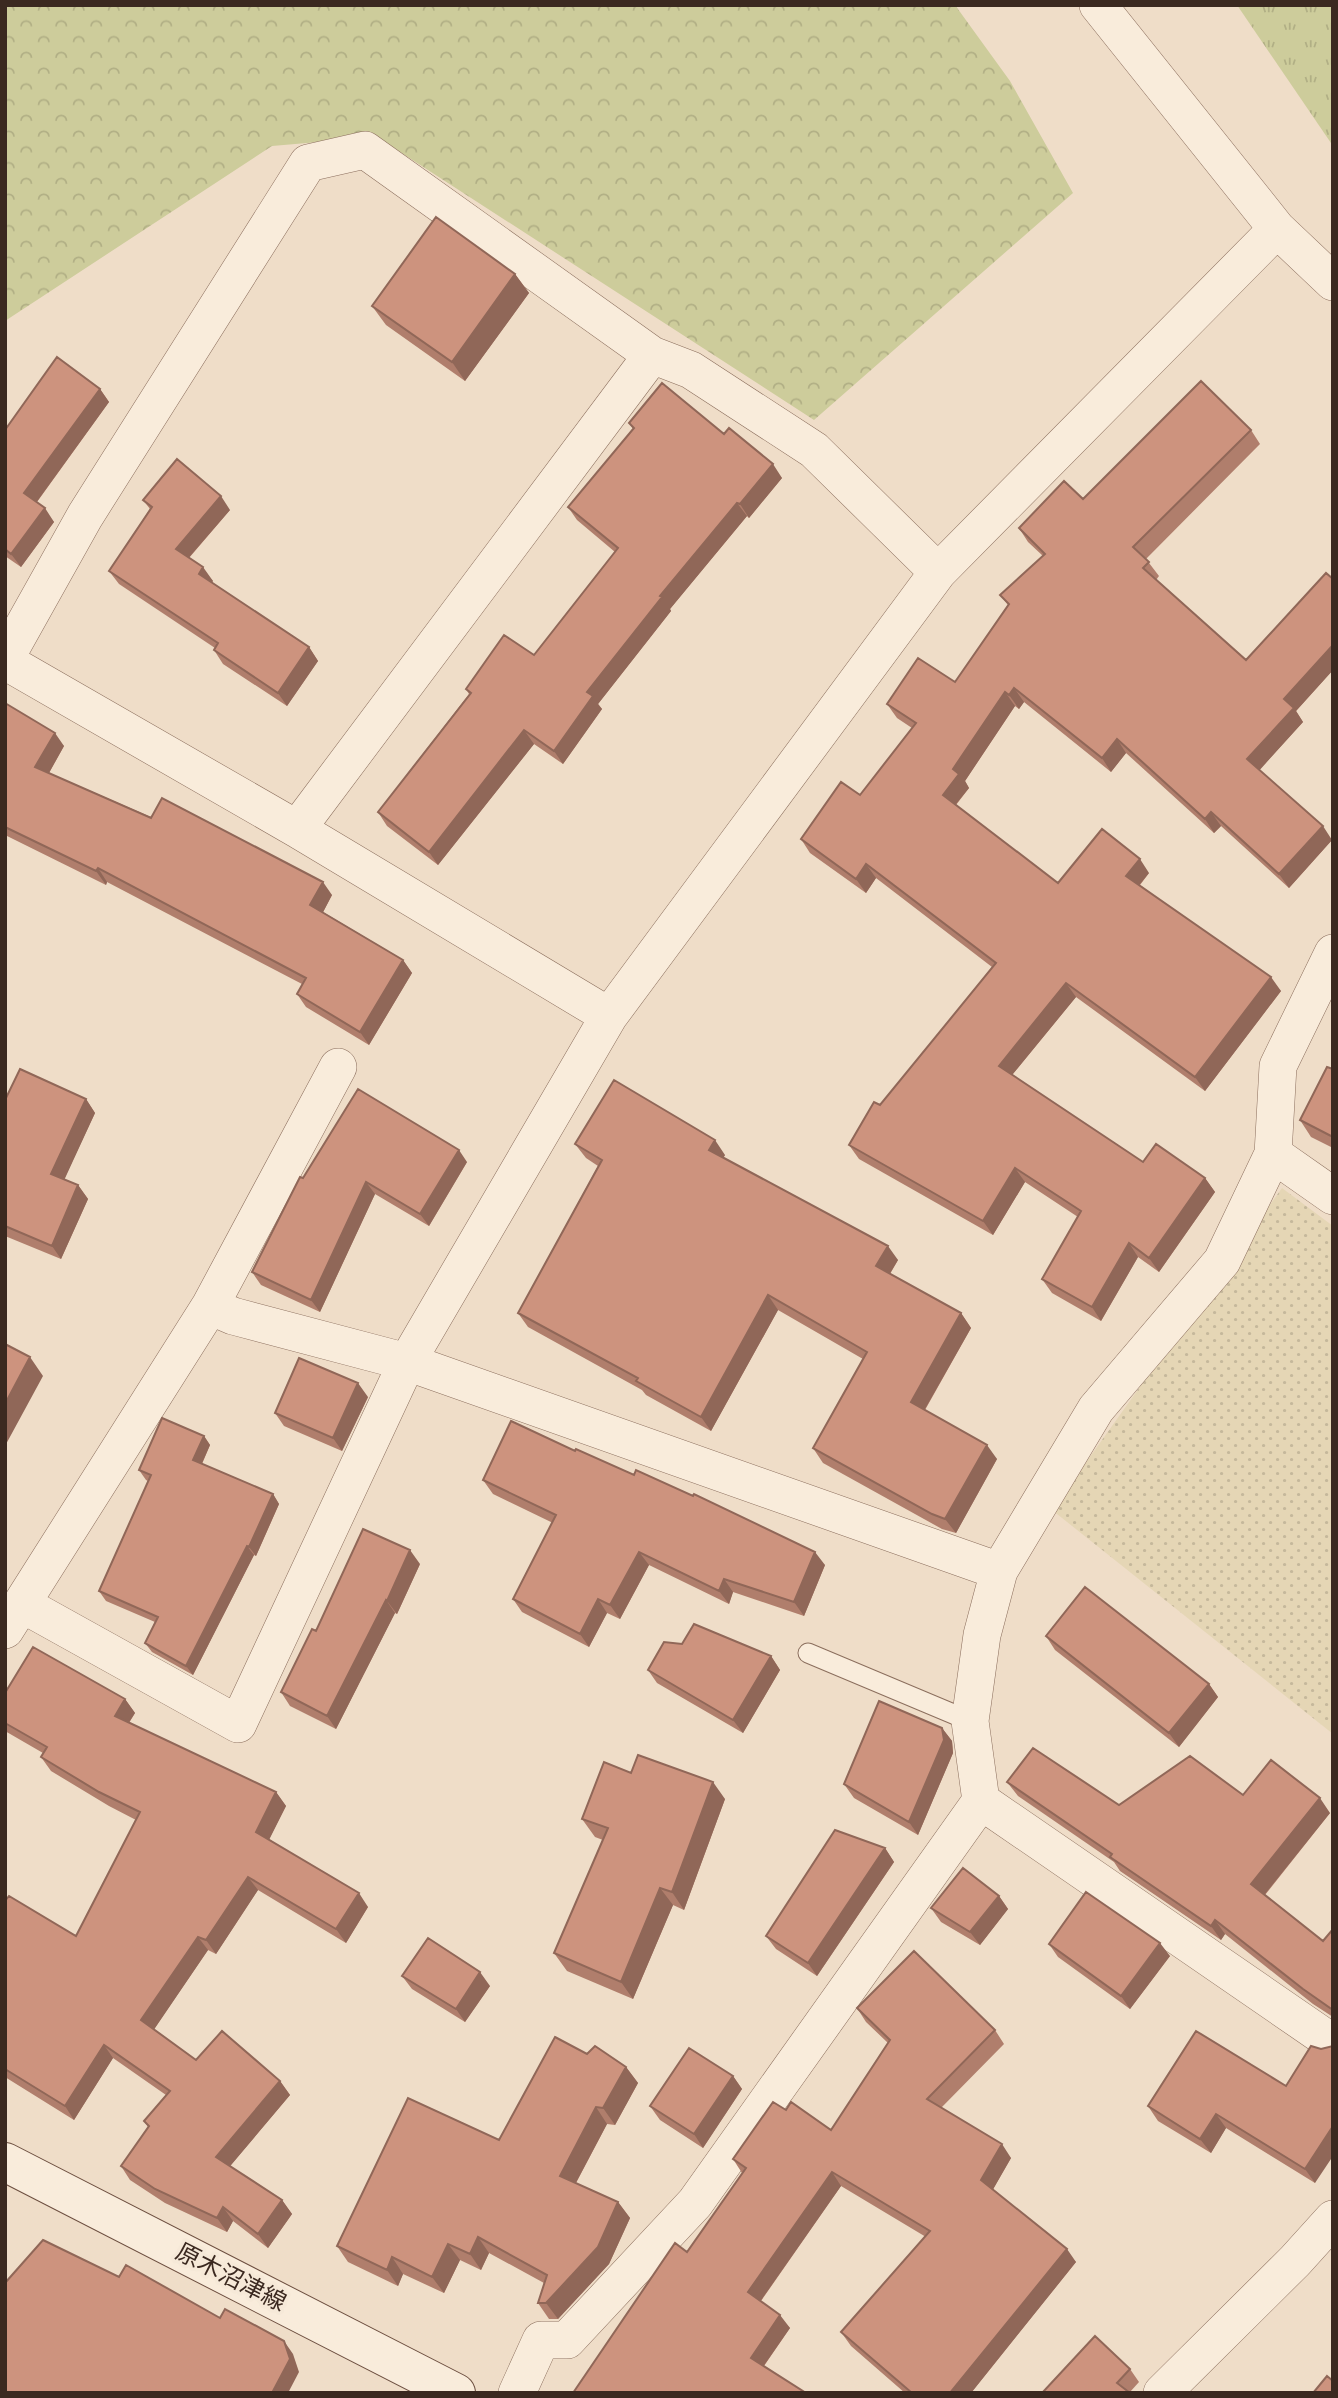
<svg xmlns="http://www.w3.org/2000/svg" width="1338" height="2398" viewBox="0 0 1338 2398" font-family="'Source Serif 4','Noto Sans JP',serif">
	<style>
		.farmland { fill: url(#farmland-dots) }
		.grass { fill: url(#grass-tufts) }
		.forest { fill: url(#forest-crowns) }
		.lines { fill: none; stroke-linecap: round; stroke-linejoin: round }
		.service-casing { stroke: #8b6e5d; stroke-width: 21 }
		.minor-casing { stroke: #8b6e5d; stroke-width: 38 }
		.secondary-casing { stroke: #6d4f40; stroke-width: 40 }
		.service { stroke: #f9ecdb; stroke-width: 19 }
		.minor { stroke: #f9ecdb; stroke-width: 37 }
		.secondary { stroke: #f9ecdb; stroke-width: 38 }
		.wall { fill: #b07e6c }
		.shaded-wall { fill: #906758 }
		.building { fill: #cd937e; stroke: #906758; stroke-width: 2 }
		.labels { text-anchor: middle; stroke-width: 7; stroke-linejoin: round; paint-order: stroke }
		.street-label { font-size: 24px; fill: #3b2920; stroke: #f6e9d8 }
	</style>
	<defs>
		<pattern id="farmland-dots" width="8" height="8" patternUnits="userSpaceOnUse" patternTransform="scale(1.75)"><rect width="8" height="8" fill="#e5d6b5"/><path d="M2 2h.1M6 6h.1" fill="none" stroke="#c5b89b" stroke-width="1.8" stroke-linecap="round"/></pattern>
		<pattern id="grass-tufts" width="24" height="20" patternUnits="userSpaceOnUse" patternTransform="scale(1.75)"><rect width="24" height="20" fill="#cdcc9b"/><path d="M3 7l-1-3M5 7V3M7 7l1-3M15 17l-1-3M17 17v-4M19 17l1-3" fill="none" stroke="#b1af85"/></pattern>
		<pattern id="forest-crowns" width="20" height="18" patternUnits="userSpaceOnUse" patternTransform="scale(1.75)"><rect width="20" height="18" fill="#cdcc9b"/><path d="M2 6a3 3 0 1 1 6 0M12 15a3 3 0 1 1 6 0" fill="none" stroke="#b1af85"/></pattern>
	</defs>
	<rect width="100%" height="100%" fill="#efddc8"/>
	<path class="farmland" d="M 1282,1188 L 1333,1226 L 1333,1734 L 1052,1510 Z"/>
	<path class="grass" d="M 1237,5 L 1333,5 L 1333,146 Z"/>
	<path class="forest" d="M 5,5 L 955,5 L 1010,81 L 1073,193 L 814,420 L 377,137 L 272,146 L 5,321 Z"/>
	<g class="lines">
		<defs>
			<path id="service" d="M 808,1653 L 970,1721"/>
			<path id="minor" d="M 1098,5 L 1277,229 L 1333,282
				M 5,659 L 85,516 L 308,163 L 365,150 L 652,355 L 691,370 L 814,450 L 938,572
				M 5,661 L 297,829 L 609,1016
				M 297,829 L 652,355
				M 1273,1154 L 1333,1196
				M 210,1306 L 338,1067
				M 22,1604 L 238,1724 L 407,1362 L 609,1016 L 938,572 L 1277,229
				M 5,1630 L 210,1306 L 233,1316 L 407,1362 L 999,1571
				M 981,1801 L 1333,2043
				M 517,2393 L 541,2340 L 567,2340 L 695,2203 L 981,1801 L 970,1721 L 982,1635 L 999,1571 L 1096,1409 L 1222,1261 L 1273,1154 L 1278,1066 L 1333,953
				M 1162,2393 L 1295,2261 L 1333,2219"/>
			<path id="secondary" d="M 5,2162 L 456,2393"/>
		</defs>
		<use href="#service" class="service-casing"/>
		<use href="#minor" class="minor-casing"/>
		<use href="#secondary" class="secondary-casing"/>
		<use href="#service" class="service"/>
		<use href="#minor" class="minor"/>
		<use href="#secondary" class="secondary"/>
	</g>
	<path class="wall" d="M 515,274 L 529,293 L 465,381 L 386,325 L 372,306 Z
		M 100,389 L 109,402 L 37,502 L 54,522 L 21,567 L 5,556 L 5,430 Z
		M 629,423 L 724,434 L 782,478 L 749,518 L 747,516 L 670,609 L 671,611 L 598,704 L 602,709 L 563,764 L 534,744 L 438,865 L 387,826 L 378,812 L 469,694 L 466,689 L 534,655 L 615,552 L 577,520 L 568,507 L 633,429 Z
		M 1251,430 L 1260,444 L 1146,559 L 1159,576 L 1156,580 L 1246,660 L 1333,579 L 1333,670 L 1296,711 L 1303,722 L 1259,770 L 1332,840 L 1289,888 L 1221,826 L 1214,833 L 1126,753 L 1111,772 L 1024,702 L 1019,709 L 1015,706 L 965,781 L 969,788 L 956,805 L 1058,883 L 1149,873 L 1140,885 L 1281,991 L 1205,1091 L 1076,997 L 1012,1075 L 1143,1162 L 1205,1178 L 1215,1192 L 1159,1272 L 1138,1257 L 1101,1321 L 1052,1293 L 1042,1279 L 1078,1217 L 1025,1182 L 993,1235 L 859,1159 L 849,1145 L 992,967 L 876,878 L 866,893 L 810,853 L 801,839 L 860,795 L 912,728 L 897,718 L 887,704 L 955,682 L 1008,605 L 1000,595 L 1043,556 L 1028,542 L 1019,528 L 1083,499 Z
		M 143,500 L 230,510 L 189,558 L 213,581 L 211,583 L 309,647 L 318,661 L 287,706 L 223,664 L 214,650 L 215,648 L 119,584 L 109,571 L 150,509 Z
		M 5,703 L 64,746 L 49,773 L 332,895 L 323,912 L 403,960 L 412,973 L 369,1045 L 306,1007 L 297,994 L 302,984 L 107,882 L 106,885 L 5,835 Z
		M 1333,1069 L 1333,1148 L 1311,1137 L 1300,1120 Z
		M 86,1099 L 95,1113 L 64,1179 L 78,1185 L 88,1199 L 61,1259 L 5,1236 L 5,1100 Z
		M 575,1144 L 725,1155 L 723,1158 L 898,1260 L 890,1274 L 961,1313 L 971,1328 L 925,1410 L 997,1459 L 956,1533 L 942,1529 L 823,1463 L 813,1448 L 863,1359 L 778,1310 L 711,1431 L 646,1395 L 642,1390 L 528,1327 L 518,1313 L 598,1166 L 586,1158 Z
		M 467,1162 L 429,1226 L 375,1194 L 320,1312 L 261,1285 L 252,1272 L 303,1178 Z
		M 368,1397 L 342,1451 L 284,1426 L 275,1413 Z
		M 204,1436 L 210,1445 L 202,1464 L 273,1494 L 279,1504 L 256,1556 L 254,1555 L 193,1675 L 152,1652 L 145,1643 L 155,1622 L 106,1601 L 99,1591 L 148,1481 L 146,1480 L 139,1470 Z
		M 575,1451 L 825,1565 L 804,1616 L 733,1592 L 729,1604 L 649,1565 L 620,1619 L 607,1613 L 589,1647 L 522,1612 L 513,1599 L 553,1523 L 493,1494 L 483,1480 Z
		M 420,1564 L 397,1614 L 395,1613 L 336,1729 L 290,1706 L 281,1692 L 316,1631 Z
		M 1046,1636 L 1209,1684 L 1218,1697 L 1179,1747 L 1055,1650 Z
		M 682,1644 L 771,1656 L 780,1670 L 743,1733 L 657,1683 L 648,1670 Z
		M 5,1693 L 125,1699 L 135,1713 L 129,1723 L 276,1792 L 286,1806 L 269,1839 L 368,1907 L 346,1943 L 258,1890 L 216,1954 L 208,1950 L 154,2029 L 196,2060 L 280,2081 L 290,2095 L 230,2166 L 282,2200 L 292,2214 L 268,2248 L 233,2221 L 227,2232 L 165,2203 L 130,2180 L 121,2166 L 148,2127 L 144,2121 L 166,2095 L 113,2058 L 74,2120 L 5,2077 L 5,1901 L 76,1936 L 136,1820 L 109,1806 L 51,1771 L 41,1757 L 43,1753 L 5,1731 Z
		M 942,1728 L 952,1741 L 953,1753 L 918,1835 L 854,1798 L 844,1784 Z
		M 631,1773 L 725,1799 L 684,1910 L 673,1905 L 633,1999 L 567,1971 L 554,1953 L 603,1840 L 595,1837 L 582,1819 Z
		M 1007,1782 L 1119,1805 L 1243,1795 L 1330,1813 L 1265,1895 L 1323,1941 L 1333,1929 L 1333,2017 L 1313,2004 L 1225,1934 L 1221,1940 L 1120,1871 L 1114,1862 L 1018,1796 Z
		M 885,1848 L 894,1862 L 817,1976 L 776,1949 L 766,1936 Z
		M 999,1896 L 1008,1909 L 980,1945 L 941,1922 L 931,1908 Z
		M 1049,1944 L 1170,1956 L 1130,2009 L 1058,1957 Z
		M 402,1976 L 490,1986 L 465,2022 L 412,1989 Z
		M 857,2008 L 995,2030 L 1004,2044 L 941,2108 L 1011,2158 L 993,2189 L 1076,2262 L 971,2393 L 905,2393 L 851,2346 L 841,2332 L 926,2237 L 841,2186 L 761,2301 L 790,2328 L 764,2366 L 573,2393 L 687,2252 L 742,2173 L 733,2159 L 786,2110 L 831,2130 L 888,2043 L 866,2022 Z
		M 1331,2048 L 1315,2183 L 1226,2128 L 1211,2153 L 1158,2121 L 1148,2106 L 1286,2086 L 1321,2049 Z
		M 587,2054 L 626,2067 L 638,2083 L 615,2125 L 607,2124 L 576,2183 L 618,2202 L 630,2218 L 609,2264 L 558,2319 L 549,2319 L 538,2303 L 544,2283 L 489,2253 L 481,2270 L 460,2260 L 444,2293 L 403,2274 L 398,2286 L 348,2262 L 337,2246 L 499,2140 Z
		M 733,2076 L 742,2089 L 703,2148 L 660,2120 L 650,2106 Z
		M 1130,2369 L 1139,2382 L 1130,2392 L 1042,2393 Z"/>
	<path class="shaded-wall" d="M 515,274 L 529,293 L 465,381 L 452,362 Z
		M 100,389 L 109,402 L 33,507 L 24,493 Z
		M 773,464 L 782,478 L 749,518 L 740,504 Z
		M 221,496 L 230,510 L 185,562 L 176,549 Z
		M 737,503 L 747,516 L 670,609 L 671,611 L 598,704 L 602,709 L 563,764 L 554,751 L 587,692 L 660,596 Z
		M 45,508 L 54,522 L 21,567 L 11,554 Z
		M 203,567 L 213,581 L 208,587 L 199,574 Z
		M 1333,645 L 1333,670 L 1296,711 L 1303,722 L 1257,773 L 1247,759 L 1284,699 Z
		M 309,647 L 318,661 L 287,706 L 278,693 Z
		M 1014,688 L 1024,702 L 1019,709 L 1009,695 Z
		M 1005,692 L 1015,706 L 965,781 L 969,788 L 952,809 L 943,795 L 953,769 Z
		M 524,730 L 534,744 L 438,865 L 429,852 Z
		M 55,733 L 64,746 L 45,780 L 35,767 Z
		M 1117,739 L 1126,753 L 1111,772 L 1102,758 Z
		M 1211,812 L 1221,826 L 1214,833 L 1205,819 Z
		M 1323,826 L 1332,840 L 1289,888 L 1279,874 Z
		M 1140,859 L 1149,873 L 1136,889 L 1126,876 Z
		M 866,864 L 876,878 L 866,893 L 856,879 Z
		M 98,868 L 107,882 L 106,885 L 96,871 Z
		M 323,882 L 332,895 L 320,918 L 310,905 Z
		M 403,960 L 412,973 L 369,1045 L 360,1032 Z
		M 1271,977 L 1281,991 L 1205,1091 L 1195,1077 Z
		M 1066,983 L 1076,997 L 1008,1080 L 999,1066 Z
		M 86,1099 L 95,1113 L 61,1187 L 51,1174 Z
		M 715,1140 L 725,1155 L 719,1165 L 709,1150 Z
		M 459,1150 L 467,1162 L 429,1226 L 420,1214 Z
		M 1015,1168 L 1025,1182 L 993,1235 L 983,1221 Z
		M 1205,1178 L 1215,1192 L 1159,1272 L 1149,1258 Z
		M 366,1182 L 375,1194 L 320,1312 L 311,1300 Z
		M 78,1185 L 88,1199 L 61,1259 L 52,1246 Z
		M 1129,1243 L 1138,1257 L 1101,1321 L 1092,1307 Z
		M 888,1246 L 898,1260 L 886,1280 L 876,1266 Z
		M 768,1295 L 778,1310 L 711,1431 L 701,1417 Z
		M 961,1313 L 971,1328 L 921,1416 L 911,1402 Z
		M 30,1357 L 43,1376 L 5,1446 L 5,1404 Z
		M 358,1383 L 368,1397 L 342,1451 L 333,1438 Z
		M 204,1436 L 210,1445 L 199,1470 L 193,1460 Z
		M 987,1445 L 997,1459 L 956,1533 L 945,1519 Z
		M 273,1494 L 279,1504 L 256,1556 L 249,1547 Z
		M 247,1546 L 254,1555 L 193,1675 L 186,1666 Z
		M 410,1550 L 420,1564 L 397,1614 L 387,1601 Z
		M 639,1552 L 649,1565 L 620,1619 L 610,1605 Z
		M 815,1552 L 825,1565 L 804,1616 L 794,1602 Z
		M 724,1579 L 733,1592 L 729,1604 L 719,1591 Z
		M 598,1599 L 607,1613 L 589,1647 L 580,1634 Z
		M 386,1600 L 395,1613 L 336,1729 L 327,1716 Z
		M 771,1656 L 780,1670 L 743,1733 L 733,1720 Z
		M 1209,1684 L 1218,1697 L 1179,1747 L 1169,1733 Z
		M 125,1699 L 135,1713 L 124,1730 L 115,1716 Z
		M 942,1728 L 952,1741 L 953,1753 L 918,1835 L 909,1822 Z
		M 713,1782 L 725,1799 L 684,1910 L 672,1892 Z
		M 276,1792 L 286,1806 L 266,1846 L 256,1832 Z
		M 1320,1798 L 1330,1813 L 1261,1899 L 1251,1884 Z
		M 885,1848 L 894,1862 L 817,1976 L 808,1963 Z
		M 248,1877 L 258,1890 L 216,1954 L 206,1940 Z
		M 660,1888 L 673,1905 L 633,1999 L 621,1982 Z
		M 359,1893 L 368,1907 L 346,1943 L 336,1929 Z
		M 999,1896 L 1008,1909 L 980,1945 L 970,1932 Z
		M 1215,1920 L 1225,1934 L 1221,1940 L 1211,1926 Z
		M 198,1937 L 208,1950 L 151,2034 L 141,2020 Z
		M 1160,1943 L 1170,1956 L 1130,2009 L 1121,1996 Z
		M 480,1972 L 490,1986 L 465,2022 L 456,2009 Z
		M 104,2045 L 113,2058 L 74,2120 L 65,2106 Z
		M 626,2067 L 638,2083 L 615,2125 L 603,2108 Z
		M 733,2076 L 742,2089 L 703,2148 L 694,2134 Z
		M 280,2081 L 290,2095 L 226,2171 L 216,2157 Z
		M 596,2107 L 607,2124 L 571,2192 L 560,2176 Z
		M 1216,2114 L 1226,2128 L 1211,2153 L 1200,2139 Z
		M 1333,2126 L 1333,2156 L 1315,2183 L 1305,2169 Z
		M 1002,2144 L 1011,2158 L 991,2193 L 981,2180 Z
		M 832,2172 L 841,2186 L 757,2306 L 748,2292 Z
		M 282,2200 L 292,2214 L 268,2248 L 258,2234 Z
		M 618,2202 L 630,2218 L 609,2264 L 558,2319 L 546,2303 Z
		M 223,2207 L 233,2221 L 227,2232 L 217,2218 Z
		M 478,2237 L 489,2253 L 481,2270 L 470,2254 Z
		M 448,2244 L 460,2260 L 444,2293 L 432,2277 Z
		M 1067,2249 L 1076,2262 L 971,2393 L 950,2393 Z
		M 392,2257 L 403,2274 L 398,2286 L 387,2270 Z
		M 780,2315 L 790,2328 L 760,2371 L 751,2358 Z
		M 284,2341 L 293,2354 L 299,2372 L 288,2393 L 272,2393 Z"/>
	<path class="building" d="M 436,217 L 515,274 L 452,362 L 372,306 Z
		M 57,357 L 100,389 L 24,493 L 45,508 L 11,554 L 5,549 L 5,430 Z
		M 1201,381 L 1251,430 L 1133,547 L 1149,562 L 1143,568 L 1246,660 L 1326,573 L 1333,579 L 1333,645 L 1284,699 L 1294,708 L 1247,759 L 1323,826 L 1279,874 L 1211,812 L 1205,819 L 1117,739 L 1102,758 L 1014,688 L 1009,695 L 1005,692 L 953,769 L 959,774 L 943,795 L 1058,883 L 1102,829 L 1140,859 L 1126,876 L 1271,977 L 1195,1077 L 1066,983 L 999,1066 L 1143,1162 L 1156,1144 L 1205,1178 L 1149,1258 L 1129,1243 L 1092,1307 L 1042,1279 L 1081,1211 L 1015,1168 L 983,1221 L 849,1145 L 874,1102 L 880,1105 L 996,963 L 866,864 L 856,879 L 801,839 L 841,782 L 860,795 L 916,723 L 887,704 L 918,658 L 955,682 L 1009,604 L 1000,595 L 1045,554 L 1019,528 L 1064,481 L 1083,499 Z
		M 662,383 L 724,434 L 729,428 L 773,464 L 740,504 L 737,503 L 660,596 L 662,597 L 587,692 L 593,696 L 554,751 L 524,730 L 429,852 L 378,812 L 471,693 L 466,689 L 504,635 L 534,655 L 618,548 L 568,507 L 634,428 L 629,423 Z
		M 177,459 L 221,496 L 176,549 L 203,567 L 199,574 L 309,647 L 278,693 L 214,650 L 218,643 L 109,571 L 152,507 L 143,500 Z
		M 5,703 L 55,733 L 35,767 L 151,818 L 162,798 L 323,882 L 310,905 L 403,960 L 360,1032 L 297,994 L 306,978 L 98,868 L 96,871 L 5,827 Z
		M 1327,1067 L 1333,1069 L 1333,1137 L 1300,1120 Z
		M 20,1069 L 86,1099 L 51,1174 L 78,1185 L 52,1246 L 5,1226 L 5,1100 Z
		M 614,1080 L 715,1140 L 709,1150 L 888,1246 L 876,1266 L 961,1313 L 911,1402 L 987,1445 L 945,1519 L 932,1514 L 813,1448 L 867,1352 L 768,1295 L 701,1417 L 636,1381 L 638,1378 L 518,1313 L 602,1160 L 575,1144 Z
		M 358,1089 L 459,1150 L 420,1214 L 366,1182 L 311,1300 L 252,1272 L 300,1177 L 303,1178 Z
		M 5,1344 L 30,1357 L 5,1404 Z
		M 299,1358 L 358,1383 L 333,1438 L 275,1413 Z
		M 162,1418 L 204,1436 L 193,1460 L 273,1494 L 249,1547 L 247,1546 L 186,1666 L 145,1643 L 158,1617 L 99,1591 L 151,1475 L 139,1470 Z
		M 511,1421 L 575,1451 L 576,1449 L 634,1475 L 636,1470 L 693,1496 L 694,1494 L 815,1552 L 794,1602 L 724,1579 L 719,1591 L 639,1552 L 610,1605 L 598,1599 L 580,1634 L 513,1599 L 556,1515 L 483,1480 Z
		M 363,1529 L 410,1550 L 387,1601 L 386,1600 L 327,1716 L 281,1692 L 312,1629 L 316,1631 Z
		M 1085,1587 L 1209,1684 L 1169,1733 L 1046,1636 Z
		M 694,1624 L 771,1656 L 733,1720 L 648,1670 L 664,1642 L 682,1644 Z
		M 33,1647 L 125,1699 L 115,1716 L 276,1792 L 256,1832 L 359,1893 L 336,1929 L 248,1877 L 206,1940 L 198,1937 L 141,2020 L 196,2060 L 222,2031 L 280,2081 L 216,2157 L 282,2200 L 258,2234 L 223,2207 L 217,2218 L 155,2189 L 121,2166 L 149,2126 L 144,2121 L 170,2091 L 104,2045 L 65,2106 L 5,2069 L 5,1901 L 9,1896 L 76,1936 L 140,1812 L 99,1792 L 41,1757 L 47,1747 L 5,1723 L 5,1693 Z
		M 879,1701 L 942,1728 L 944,1740 L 909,1822 L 844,1784 Z
		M 1033,1748 L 1119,1805 L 1190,1756 L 1243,1795 L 1271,1760 L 1320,1798 L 1251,1884 L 1323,1941 L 1333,1929 L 1333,2010 L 1303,1989 L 1215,1920 L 1211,1926 L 1110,1857 L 1112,1854 L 1007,1782 Z
		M 638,1755 L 713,1782 L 672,1892 L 660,1888 L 621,1982 L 554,1953 L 608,1828 L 582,1819 L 604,1762 L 631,1773 Z
		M 835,1830 L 885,1848 L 808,1963 L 766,1936 Z
		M 963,1868 L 999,1896 L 970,1932 L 931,1908 Z
		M 1086,1892 L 1160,1943 L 1121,1996 L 1049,1944 Z
		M 428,1938 L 480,1972 L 456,2009 L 402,1976 Z
		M 914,1951 L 995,2030 L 927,2099 L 1002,2144 L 981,2180 L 1067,2249 L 950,2393 L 912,2393 L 841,2332 L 930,2231 L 832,2172 L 748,2292 L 780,2315 L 751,2358 L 806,2393 L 573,2393 L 675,2243 L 687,2252 L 746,2168 L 733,2159 L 773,2102 L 786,2110 L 791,2102 L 831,2130 L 890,2040 L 857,2008 Z
		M 1196,2031 L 1286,2086 L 1311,2046 L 1321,2049 L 1333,2046 L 1333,2126 L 1305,2169 L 1216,2114 L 1200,2139 L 1148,2106 Z
		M 555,2037 L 587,2054 L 595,2046 L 626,2067 L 603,2108 L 596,2107 L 560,2176 L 618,2202 L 598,2247 L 546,2303 L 538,2303 L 547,2275 L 478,2237 L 470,2254 L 448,2244 L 432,2277 L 392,2257 L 387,2270 L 337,2246 L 408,2098 L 499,2140 Z
		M 689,2048 L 733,2076 L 694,2134 L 650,2106 Z
		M 43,2240 L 119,2277 L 126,2265 L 220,2318 L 225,2309 L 284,2341 L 290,2359 L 272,2393 L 5,2393 L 5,2283 Z
		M 1095,2336 L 1130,2369 L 1117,2383 L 1130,2393 L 1042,2393 Z
		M 1327,2376 L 1333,2381 L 1333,2393 L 1313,2393 Z"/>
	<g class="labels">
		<g class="street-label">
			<text transform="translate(231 2277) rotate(27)" y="8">原木沼津線</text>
		</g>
	</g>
	<rect width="1338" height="2398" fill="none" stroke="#3b2920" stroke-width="14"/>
</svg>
